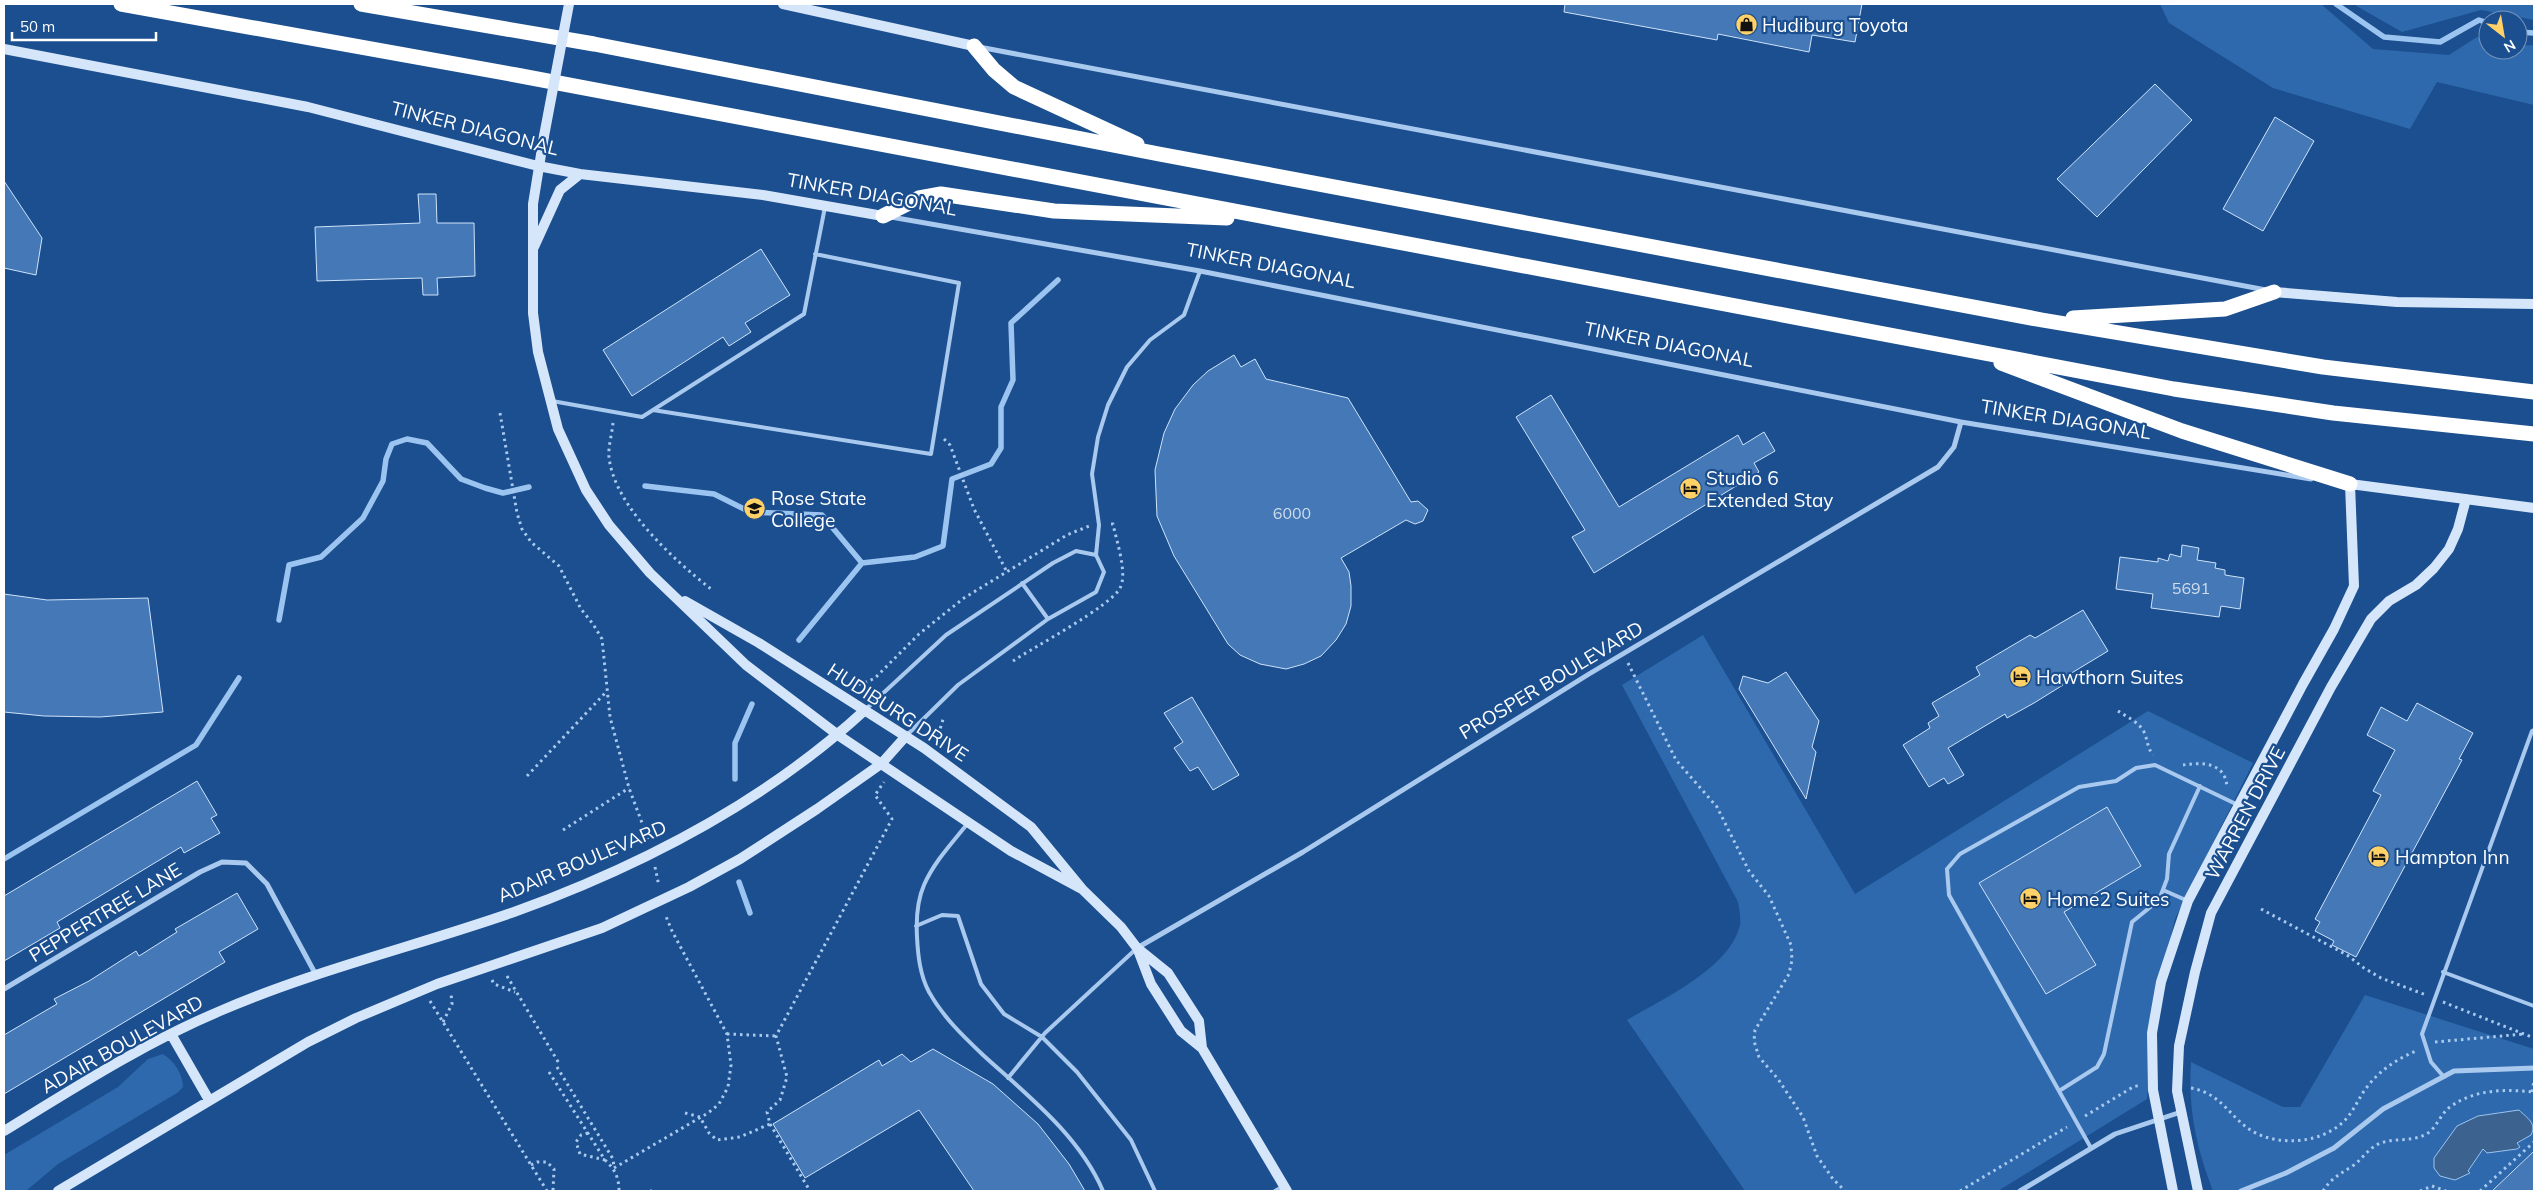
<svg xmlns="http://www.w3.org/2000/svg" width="2538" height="1195" viewBox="0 0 2538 1195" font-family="Mulish,sans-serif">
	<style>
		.green { fill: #2e69ad }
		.water { fill: #3c6290; stroke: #9cc4f0 }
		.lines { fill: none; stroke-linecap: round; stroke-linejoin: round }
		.stream { stroke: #9cc4f0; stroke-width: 5.5 }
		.building { fill: #4478b7; stroke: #cfe3fa }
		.path { stroke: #a9c9ee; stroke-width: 3; stroke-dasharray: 2.5 4; stroke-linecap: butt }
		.lane { stroke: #a9c9ee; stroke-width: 4 }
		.street { stroke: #a9c9ee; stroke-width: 5 }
		.secondary { stroke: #d6e6fa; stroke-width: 10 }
		.highway { stroke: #fff; stroke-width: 15 }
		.secondary-bridge { stroke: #d6e6fa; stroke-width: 10 }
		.labels { text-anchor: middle; stroke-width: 4.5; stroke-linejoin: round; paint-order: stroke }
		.number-label { font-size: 16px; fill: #d0dded }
		.poi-label { font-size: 19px; fill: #fff; stroke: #1b4f8f; text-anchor: start }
		.street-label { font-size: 19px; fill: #fff; stroke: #1b4f8f }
	</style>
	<rect width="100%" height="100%" fill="#1b4f8f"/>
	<path class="green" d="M 2160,4 L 2321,4 L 2373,49 L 2449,55 L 2477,37 L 2488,40 L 2488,50 L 2518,50 L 2518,46 L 2534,45 L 2534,105 L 2437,82 L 2410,129 L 2273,88 L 2169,23 Z
		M 2353,4 L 2534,4 L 2534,20 L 2481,10 L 2402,32 Z
		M 1703,635 L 1855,894 L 2148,711 L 2253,763 L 2175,919 L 2157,995 L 2147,1099 L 1998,1191 L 1745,1191 L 1627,1020 C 1663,999 1730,968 1740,925 C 1741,918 1739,908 1738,902 L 1622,685 Z
		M 2365,995 L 2534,1049 L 2534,1150 L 2491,1191 L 2213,1191 C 2196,1147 2188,1110 2191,1062 L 2283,1107 L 2300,1107 Z
		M 163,1054 C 174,1061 183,1074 183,1087 L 177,1093 L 58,1164 L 26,1191 L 4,1191 L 4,1155 L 118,1087 L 148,1059 Z"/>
	<path class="water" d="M 2519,1110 C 2527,1118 2537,1123 2531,1135 L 2517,1143 L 2520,1147 L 2517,1149 L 2487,1153 L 2483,1149 L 2468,1171 L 2470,1173 L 2455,1180 L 2440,1176 L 2434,1168 L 2434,1158 L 2457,1126 L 2478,1116 Z"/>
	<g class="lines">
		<path class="stream" d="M 2336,4 L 2384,37 L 2440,42 L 2479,20 L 2488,23
			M 2518,32 L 2534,33
			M 645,486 L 714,494 L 750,512 L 822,515 L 862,563 L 915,557 L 943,546 L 952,479 L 991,464 L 1001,448 L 1001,407 L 1013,380 L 1011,323 L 1058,280
			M 279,620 L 289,565 L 321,557 L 363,518 L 383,481 L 386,459 L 392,444 L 407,439 L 427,443 L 461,479 L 485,488 L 503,493 L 529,487
			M 799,640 L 862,563
			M 735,779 L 735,743 L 752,704
			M 4,859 L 196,745 L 239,678
			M 739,882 L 750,913"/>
	</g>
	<path class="building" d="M 1565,4 L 1862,4 L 1855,42 L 1812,35 L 1809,52 L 1718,34 L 1717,40 L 1564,12 Z
		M 2155,84 L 2192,120 L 2097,217 L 2057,179 Z
		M 2275,117 L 2314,141 L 2263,231 L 2223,209 Z
		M 4,181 L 42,238 L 36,275 L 4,268 Z
		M 418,194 L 436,194 L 437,223 L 474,223 L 475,276 L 437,278 L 438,295 L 423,295 L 422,278 L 317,281 L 315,227 L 420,223 Z
		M 761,249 L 790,295 L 745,323 L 751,332 L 729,346 L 723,337 L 632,396 L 603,350 Z
		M 1234,355 L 1241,367 L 1255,359 L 1266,379 L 1348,398 L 1411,502 L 1418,501 L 1428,510 L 1423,521 L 1415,524 L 1406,520 L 1341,558 L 1349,572 L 1351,586 L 1351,606 L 1346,624 L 1336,640 L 1321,656 L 1304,664 L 1286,669 L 1260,664 L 1240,655 L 1228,644 L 1174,556 L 1157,516 L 1155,470 L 1164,433 L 1175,409 L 1193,385 L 1208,371 Z
		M 1551,395 L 1619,507 L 1738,435 L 1743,445 L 1764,432 L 1775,451 L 1754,463 L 1759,472 L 1594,573 L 1572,537 L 1585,530 L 1516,417 Z
		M 2182,545 L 2199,548 L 2197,560 L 2216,563 L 2215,568 L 2225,570 L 2225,575 L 2244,578 L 2240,609 L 2221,606 L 2219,617 L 2151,608 L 2153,594 L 2116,589 L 2120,557 L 2158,562 L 2158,558 L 2168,561 L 2170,554 L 2181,557 Z
		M 4,594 L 47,600 L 148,598 L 163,712 L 100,717 L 44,716 L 4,712 Z
		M 2083,610 L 2108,651 L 2060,680 L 2063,685 L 2034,703 L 2007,718 L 2005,714 L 1948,748 L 1964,775 L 1948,784 L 1944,778 L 1929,787 L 1903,745 L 1930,728 L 1928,723 L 1939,716 L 1932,703 L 1980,675 L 1976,667 L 2030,635 L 2035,638 Z
		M 1786,672 L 1819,721 L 1812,747 L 1816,752 L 1806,799 L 1739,689 L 1743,676 L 1768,683 Z
		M 1192,697 L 1239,775 L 1213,790 L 1198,767 L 1190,771 L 1174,748 L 1183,742 L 1164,713 Z
		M 2417,703 L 2473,733 L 2459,759 L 2462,760 L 2356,957 L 2332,945 L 2334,941 L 2315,931 L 2320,922 L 2315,919 L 2381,795 L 2373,791 L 2395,750 L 2367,735 L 2381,707 L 2407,721 Z
		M 197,781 L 217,815 L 211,818 L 220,833 L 184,853 L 181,847 L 57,922 L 60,928 L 4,961 L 4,896 Z
		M 2107,807 L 2141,866 L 2064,912 L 2096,965 L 2046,994 L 1979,883 Z
		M 237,893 L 258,929 L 219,952 L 225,962 L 4,1094 L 4,1035 L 57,1004 L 54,999 L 89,981 L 136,951 L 139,956 L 177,932 L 175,929 Z
		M 933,1049 L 993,1084 L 1038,1124 L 1069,1164 L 1085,1191 L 974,1191 L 919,1110 L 805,1178 L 773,1124 L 879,1060 L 882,1066 L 902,1054 L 911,1062 Z
		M 2534,1151 L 2534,1191 L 2492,1191 Z"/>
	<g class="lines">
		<path class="path" d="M 500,413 L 517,513 L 522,529 L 531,542 L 559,566 L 581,609 L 593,624 L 602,639 L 610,717 L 629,788 L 648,839
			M 613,423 C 612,434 608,447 609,457 C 614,506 674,560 711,589
			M 944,439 L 950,445 L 974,509 L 1007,572
			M 1013,661 C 1034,647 1111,606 1120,588 C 1128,574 1116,539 1113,524 L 1110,524
			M 1628,663 L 1676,760 L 1717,807 L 1749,871 L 1769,896 L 1791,945 L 1792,960 L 1789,974 L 1755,1030 L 1754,1041 L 1759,1057 L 1778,1079 L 1803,1117 L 1817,1156 L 1833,1179 L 1845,1191
			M 852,685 L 862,684 L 875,678 L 919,634 L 964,598 L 1067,535 L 1089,526
			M 2118,711 C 2127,717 2139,722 2144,732 C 2148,741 2147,747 2153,755
			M 934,739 L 938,736 L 944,716
			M 2183,765 C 2202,762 2226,762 2227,788
			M 527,776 L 607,691
			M 563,830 L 629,788
			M 655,867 L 659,886
			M 2261,909 L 2347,955 L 2364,968 L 2381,978 L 2426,995
			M 507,976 L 560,1065
			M 492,980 L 494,984 L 515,992
			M 430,1001 L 547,1191
			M 2443,1002 L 2534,1038
			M 443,1022 L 452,1004 L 451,993
			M 727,1034 L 776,1036
			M 2435,1042 L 2524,1034
			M 557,1067 L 613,1159 L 614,1168
			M 549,1072 L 605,1160 C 615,1169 619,1178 619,1191
			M 2191,1088 C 2229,1095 2231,1128 2269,1138 C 2295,1145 2328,1139 2346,1119 C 2355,1109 2359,1097 2367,1087 C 2380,1070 2397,1059 2416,1051
			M 2532,1092 L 2534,1080
			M 685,1113 L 700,1117 L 709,1133 L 717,1140 L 740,1137 L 770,1124 L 767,1112 L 780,1100 L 787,1077 L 776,1036 L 892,819 L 875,795 L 884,782
			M 2085,1116 L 2133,1087 L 2140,1085
			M 770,1124 L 810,1191
			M 588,1133 L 581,1135 L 576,1142 L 580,1154 L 605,1160
			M 531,1165 L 537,1162 L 547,1162 L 554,1169 L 553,1191
			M 614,1168 L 708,1113 L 719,1104 L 728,1087 L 731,1065 L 727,1034 L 672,931 L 665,914
			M 650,1191 L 652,1191
			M 1960,1191 L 2067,1127
			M 2323,1191 C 2331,1178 2342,1173 2354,1165 C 2364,1157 2371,1145 2384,1142 C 2398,1138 2414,1142 2428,1133 C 2437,1127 2441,1113 2450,1107 C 2474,1089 2506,1089 2534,1092
			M 2420,1191 L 2432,1186 L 2446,1191
			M 2480,1191 L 2534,1142"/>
		<path class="lane" d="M 552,401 L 642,417 L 804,314 L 825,207
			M 653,410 L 931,454 L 959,283 L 815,254
			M 1022,583 L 1048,619
			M 865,710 L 946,635 L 1053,563 L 1076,551 L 1096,555
			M 906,736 L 958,685 L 1048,619 L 1096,592 L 1104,572 L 1096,555 L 1099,525 L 1092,474 L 1098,437 L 1108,405 L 1127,367 L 1150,340 L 1184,315 L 1200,271
			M 968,823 C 952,843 934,862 924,885 C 917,901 916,919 917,937 C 918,956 920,975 929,992 C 943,1017 963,1036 983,1055 C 1027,1095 1079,1135 1103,1191
			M 2163,890 L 2188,901
			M 916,926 L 942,915 L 958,916 L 981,984 L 1004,1014 L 1042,1037 L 1077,1072 L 1131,1140 L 1155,1191
			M 2443,972 L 2534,1006
			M 2444,1077 L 2431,1062 L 2422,1034 L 2532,731 L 2534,730
			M 1008,1078 L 1045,1033 L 1136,949
			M 2059,1091 L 2097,1067 L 2104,1054 L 2132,922 L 2159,900 L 2167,879 L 2169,854 L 2200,786
			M 2091,1148 L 1949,895 L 1947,869 L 1960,854 L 2079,787 L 2116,781 L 2136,768 L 2155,765 L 2238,805
			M 1275,1191 L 1282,1187"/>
		<path class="street" d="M 979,47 L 2266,290
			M 891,217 L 1200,271 L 1961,422 L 2311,479
			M 1137,948 L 1303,852 L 1589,674 L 1938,467 L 1954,447 L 1961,422
			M 4,989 L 200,872 L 222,862 L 246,863 L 267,884 L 316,975
			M 2020,1191 L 2115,1134 L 2181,1112
			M 2241,1191 L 2286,1173 L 2334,1148 L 2383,1109 L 2454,1071 L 2534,1068"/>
		<path class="secondary" d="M 783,4 L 974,46
			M 4,49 L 308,107 L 538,166 L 580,174 L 763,195 L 883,216
			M 544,136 L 533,204 L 533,313 L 538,352 L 558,429 L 586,490 L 609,525 L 650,573 L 746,665 L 838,735 L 1011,851 L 1082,889
			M 534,247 L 560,190 L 580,174
			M 2274,292 L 2397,302 L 2534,304
			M 685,601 L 759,643 L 924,748 L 1031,827 L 1082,889 L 1121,927 L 1137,948 L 1168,973 L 1199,1021 L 1202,1048
			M 1138,950 L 1151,984 L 1181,1031 L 1202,1048 L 1287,1191
			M 171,1034 L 209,1100
			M 4,1131 C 74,1088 144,1043 220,1011 C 315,970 417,946 514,912 C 641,866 765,802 865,710
			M 58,1191 L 308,1042 L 356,1018 L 437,984 L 602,928 L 689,887 L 740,859 L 817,809 L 881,764 L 906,736
			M 2173,1191 L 2153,1090 L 2152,1033 L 2161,982 L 2188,901 L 2303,684 L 2334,629 L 2354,586 L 2350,484 L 2534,508
			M 2198,1191 L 2177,1091 L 2179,1046 L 2195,972 L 2211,913 L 2331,687 L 2371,619 L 2389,601 L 2416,585 L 2434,568 L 2449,549 L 2458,529 L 2466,499"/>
		<path class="highway" d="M 121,4 L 516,75 L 2174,389 L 2333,413 L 2534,434
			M 361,4 L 594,44 L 1159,154 L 2042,320 L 2323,367 L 2534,392
			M 974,46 L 994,70 L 1014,87 L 1137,144
			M 883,216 L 919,198 L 941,194 L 1054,211 L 1227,218
			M 2073,318 L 2225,309 L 2274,292
			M 2001,363 L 2182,431 L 2350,484"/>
		<path class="secondary-bridge" d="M 544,136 L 569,4"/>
	</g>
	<defs>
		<symbol id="shop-disc" viewBox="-11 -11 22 22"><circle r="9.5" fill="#ffd166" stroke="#1b4f8f"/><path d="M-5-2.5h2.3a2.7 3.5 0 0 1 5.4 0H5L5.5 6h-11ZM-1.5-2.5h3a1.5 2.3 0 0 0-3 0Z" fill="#111"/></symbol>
		<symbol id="hotel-disc" viewBox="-11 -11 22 22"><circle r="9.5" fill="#ffd166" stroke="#1b4f8f"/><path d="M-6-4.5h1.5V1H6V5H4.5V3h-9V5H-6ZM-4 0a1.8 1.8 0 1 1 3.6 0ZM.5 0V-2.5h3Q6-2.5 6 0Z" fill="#111"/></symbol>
		<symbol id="university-disc" viewBox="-11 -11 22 22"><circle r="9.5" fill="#ffd166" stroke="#1b4f8f"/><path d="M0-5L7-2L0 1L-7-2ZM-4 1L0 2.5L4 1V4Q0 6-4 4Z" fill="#111"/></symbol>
	</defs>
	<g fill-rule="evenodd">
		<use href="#shop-disc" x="1734" y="12" width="25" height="25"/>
		<use href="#hotel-disc" x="1678" y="476" width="25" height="25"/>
		<use href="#university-disc" x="742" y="496" width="25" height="25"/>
		<use href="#hotel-disc" x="2008" y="664" width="25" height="25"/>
		<use href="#hotel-disc" x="2366" y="844" width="25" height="25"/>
		<use href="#hotel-disc" x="2018" y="886" width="25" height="25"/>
	</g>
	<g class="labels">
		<g class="number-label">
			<text x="1292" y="519">6000</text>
			<text x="2191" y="594">5691</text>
		</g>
		<g class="poi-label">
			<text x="1762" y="32">Hudiburg Toyota</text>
			<text x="1706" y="485">Studio 6<tspan x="1706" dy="22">Extended Stay</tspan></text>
			<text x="771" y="505">Rose State<tspan x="771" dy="22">College</tspan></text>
			<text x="2036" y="684">Hawthorn Suites</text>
			<text x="2395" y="864">Hampton Inn</text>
			<text x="2047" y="906">Home2 Suites</text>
		</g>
		<g class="street-label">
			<text transform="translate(475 128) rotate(14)" y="7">TINKER DIAGONAL</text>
			<text transform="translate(872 194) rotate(10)" y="7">TINKER DIAGONAL</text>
			<text transform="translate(1271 265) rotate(11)" y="7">TINKER DIAGONAL</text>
			<text transform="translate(1669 344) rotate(11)" y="7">TINKER DIAGONAL</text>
			<text transform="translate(2066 419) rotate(9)" y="7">TINKER DIAGONAL</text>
			<text transform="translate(1551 680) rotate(-31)" y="7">PROSPER BOULEVARD</text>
			<text transform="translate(898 712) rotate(33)" y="7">HUDIBURG DRIVE</text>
			<text transform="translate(2245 813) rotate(-62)" y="7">WARREN DRIVE</text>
			<text transform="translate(582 861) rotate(-23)" y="7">ADAIR BOULEVARD</text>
			<text transform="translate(105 912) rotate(-31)" y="7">PEPPERTREE LANE</text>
			<text transform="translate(122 1044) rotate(-29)" y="7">ADAIR BOULEVARD</text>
		</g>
	</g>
	<rect width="2538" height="1195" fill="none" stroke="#ffffff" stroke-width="10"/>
	<g transform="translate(2503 35) rotate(149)"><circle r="24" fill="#1b4f8f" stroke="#7695bc"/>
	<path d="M0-4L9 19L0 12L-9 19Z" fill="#ffd166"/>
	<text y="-8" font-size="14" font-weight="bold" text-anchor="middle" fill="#ffffff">N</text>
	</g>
	<path d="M12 32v8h144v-8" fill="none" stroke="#ffffff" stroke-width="2.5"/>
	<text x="20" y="32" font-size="15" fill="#ffffff" stroke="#1b4f8f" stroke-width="4" paint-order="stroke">50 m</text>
</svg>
